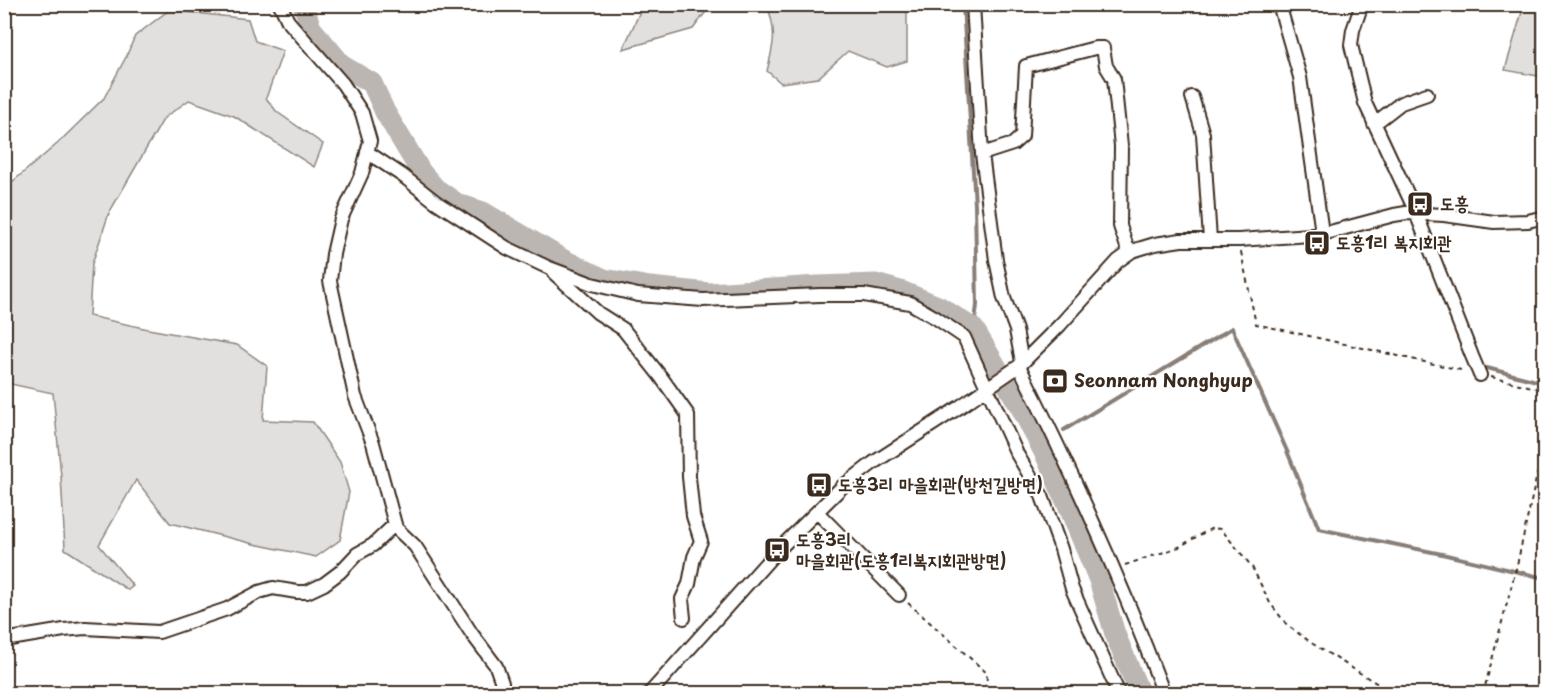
<svg xmlns="http://www.w3.org/2000/svg" width="1549" height="698" viewBox="0 0 1549 698" font-family="'Playpen Sans','Poor Story',sans-serif">
	<style>
		.green { fill: #e2e0de; stroke: #8e857e; stroke-width: 1.5 }
		.lines { fill: none; stroke-linecap: round; stroke-linejoin: round }
		.stream { stroke: #887e77; stroke-width: 4 }
		.river { stroke: #bcb6b3; stroke-width: 21 }
		.minor-casing { stroke: #3b2a1e; stroke-width: 16 }
		.path { stroke: #3b2a1e; stroke-width: 2; stroke-dasharray: 4.5 4.5; stroke-linecap: butt }
		.minor { stroke: #fff; stroke-width: 12 }
		.labels { text-anchor: middle; stroke-width: 4.5; stroke-linejoin: round; paint-order: stroke }
		.poi-label { font-size: 18px; font-weight: bold; fill: #3b2a1e; stroke: #fff; text-anchor: start }
	</style>
	<rect width="100%" height="100%" fill="#fff"/>
	<filter id="ink" filterUnits="userSpaceOnUse"><feTurbulence type="fractalNoise" baseFrequency=".0167" numOctaves="2"/><feDisplacementMap in="SourceGraphic" scale="12" xChannelSelector="R" yChannelSelector="G"/><feConvolveMatrix kernelMatrix="1 2 1 2 8 2 1 2 1" color-interpolation-filters="sRGB"/></filter>
	<g filter="url(#ink)">
		<path class="green" d="M 643,5 L 643,4 L 711,5 L 693,29 L 623,49 Z
			M 767,5 L 907,5 L 907,61 L 887,67 L 848,51 L 818,78 L 781,83 L 767,71 C 774,44 777,32 767,5 Z
			M 1524,5 L 1544,5 L 1544,77 L 1505,70 Z
			M 169,10 L 248,19 L 255,41 L 283,51 L 266,98 L 277,112 L 323,144 L 314,167 L 234,116 L 189,100 L 164,118 L 109,213 L 92,264 L 89,316 L 148,329 L 237,345 L 267,366 L 263,420 L 313,422 L 340,462 L 349,492 L 340,540 L 316,557 L 254,544 L 170,523 L 136,480 L 99,545 L 133,586 L 128,590 L 65,549 L 61,476 L 53,393 L 6,383 L 5,384 L 5,188 L 56,145 L 104,98 L 126,57 L 135,36 Z"/>
		<g class="lines">
			<path class="stream" d="M 963,4 L 975,205 L 977,305 L 974,329
				M 1487,368 L 1544,383
				M 1064,430 L 1232,328 L 1287,451 L 1319,529 L 1442,554 L 1544,578"/>
			<path class="river" d="M 303,4 L 311,28 L 343,66 L 372,83 L 385,112 L 421,172 L 435,188 L 458,204 L 483,212 L 564,260 L 604,279 L 650,287 L 709,293 L 818,286 L 876,284 L 901,291 L 940,307 L 974,329 L 1021,408 L 1046,456 L 1070,510 L 1099,580 L 1115,634 L 1140,694"/>
			<defs>
				<path id="minor" d="M 280,4 L 288,21 L 343,84 L 362,113 L 370,141 L 362,173 L 341,219 L 333,254 L 330,281 L 355,396 L 373,443 L 396,528 L 415,546 L 472,634 L 496,666 L 502,683 L 502,694
					M 973,4 L 982,154 L 996,260 L 1004,298 L 1016,330 L 1022,362
					M 1279,4 L 1300,77 L 1322,233
					M 1362,4 L 1353,30 L 1351,45 L 1365,103 L 1414,208 L 1472,356 L 1480,375
					M 1192,97 L 1203,134 L 1210,240
					M 1374,124 L 1401,103 L 1427,94
					M 367,152 L 403,176 L 436,202 L 507,248 L 547,267 L 592,284 L 638,295 L 703,300 L 820,295 L 864,295 L 910,303 L 936,318 L 964,337 L 1017,454 L 1042,496 L 1061,549 L 1072,589 L 1119,694
					M 982,154 L 1013,144 L 1022,136 L 1026,66 L 1095,48 L 1103,48 L 1106,66 L 1114,79 L 1121,146 L 1120,226 L 1129,253
					M 554,273 L 598,313 L 623,329 L 661,377 L 688,415 L 689,477 L 693,516 L 701,541 L 694,557 L 689,584 L 682,599 L 684,618
					M 1019,366 C 1072,472 1122,582 1164,694
					M 817,512 L 899,595
					M 4,640 L 64,630 L 85,628 L 159,632 L 227,609 L 259,592 L 273,588 L 297,592 L 307,592 L 324,584 L 340,572 L 357,554 L 373,545 L 395,524
					M 649,694 L 775,553 L 843,486 L 873,463 L 958,408 L 1019,366 L 1060,325 L 1118,261 L 1132,251 L 1155,244 L 1181,240 L 1239,240 L 1311,235 L 1330,232 L 1394,215 L 1406,213 L 1444,215 L 1494,222 L 1528,221 L 1544,217"/>
			</defs>
			<use href="#minor" class="minor-casing"/>
			<path class="path" d="M 1241,252 L 1256,324 L 1465,371
				M 1491,377 L 1544,390
				M 1125,565 L 1179,547 L 1212,528 L 1221,529 L 1252,567 L 1270,603 L 1287,625 L 1313,644 L 1394,694
				M 908,603 L 987,673 L 986,694
				M 1483,694 L 1517,565 L 1544,443"/>
			<use href="#minor" class="minor"/>
		</g>
	</g>
	<defs>
		<symbol id="bus-square" viewBox="-11 -11 22 22"><rect x="-9" y="-9" width="18" height="18" rx="4" fill="#3b2a1e" stroke="#fff"/><path d="M-5-6H5V4H4V6H2V4H-2V6H-4V4H-5ZM-3.5-4V0h7V-4ZM-3.5 1.2v1.5H-2V1.2ZM2 1.2v1.5H3.5V1.2Z" fill="#fff"/></symbol>
		<symbol id="bank-square" viewBox="-11 -11 22 22"><rect x="-9" y="-9" width="18" height="18" rx="4" fill="#3b2a1e" stroke="#fff"/><path d="M-6-4H6V4H-6ZM0-2.3a2.3 2.3 0 1 0 0 4.6a2.3 2.3 0 1 0 0-4.6Z" fill="#fff"/></symbol>
	</defs>
	<g fill-rule="evenodd">
		<use href="#bus-square" x="1405" y="189" width="30" height="30"/>
		<use href="#bus-square" x="1302" y="228" width="30" height="30"/>
		<use href="#bank-square" x="1040" y="366" width="30" height="30"/>
		<use href="#bus-square" x="804" y="470" width="30" height="30"/>
		<use href="#bus-square" x="762" y="535" width="30" height="30"/>
	</g>
	<g class="labels">
		<g class="poi-label">
			<text x="1440" y="210">도흥</text>
			<text x="1336" y="249">도흥1리 복지회관</text>
			<text x="1074" y="387">Seonnam Nonghyup</text>
			<text x="838" y="491">도흥3리 마을회관(방천길방면)</text>
			<text x="796" y="546">도흥3리<tspan x="796" dy="21">마을회관(도흥1리복지회관방면)</tspan></text>
		</g>
	</g>
	<rect width="1549" height="698" fill="none" stroke="#fff" stroke-width="24"/>
	<rect x="12" y="12" width="1525" height="674" fill="none" stroke="#3b2a1e" stroke-width="2" filter="url(#ink)"/>
</svg>
